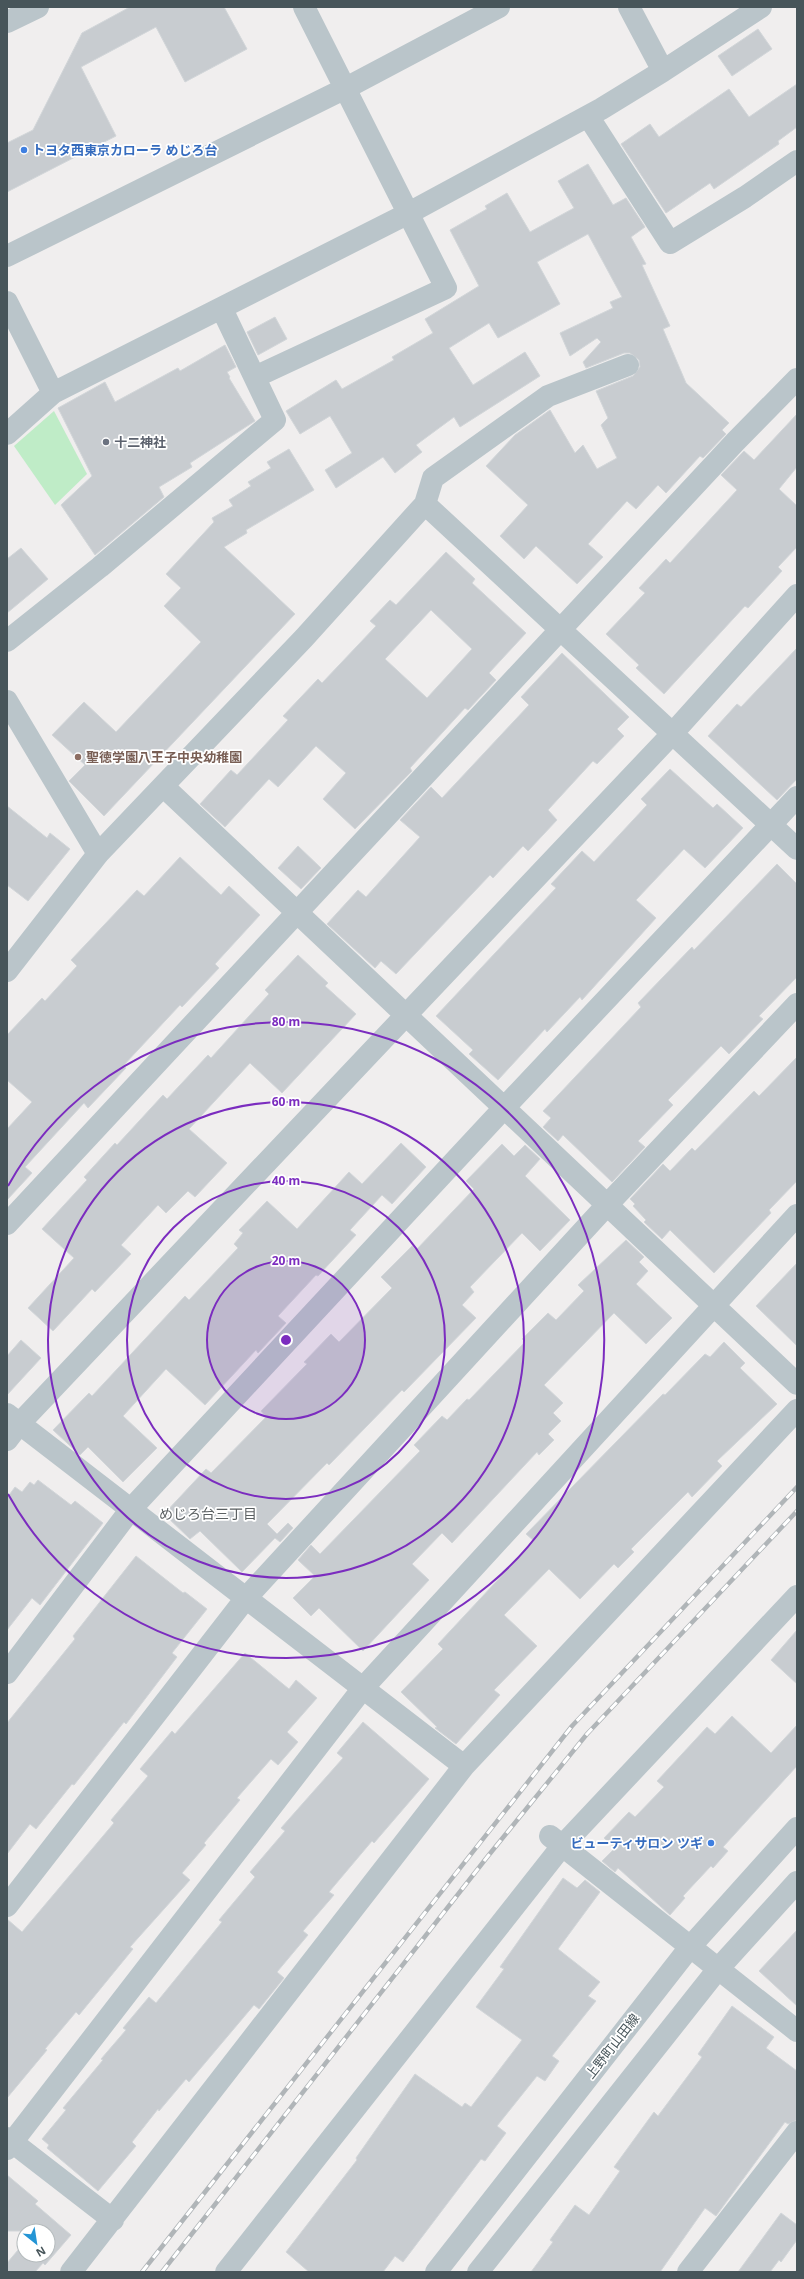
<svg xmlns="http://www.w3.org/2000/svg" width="804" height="2279" viewBox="0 0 804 2279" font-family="'Noto Sans','Noto Sans JP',sans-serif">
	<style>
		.green { fill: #bfecc7 }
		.building { fill: #c8ccd0; stroke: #d2d6d9; fill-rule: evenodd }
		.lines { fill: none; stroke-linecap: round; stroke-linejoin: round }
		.minor { stroke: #bac5ca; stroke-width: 22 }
		.rail-casing { stroke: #b0b5b8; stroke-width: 4.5 }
		.rail { stroke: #fff; stroke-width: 3; stroke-dasharray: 9; stroke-linecap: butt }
		.ring { fill: none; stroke: #7b2cbf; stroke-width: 2 }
		.shop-dot { fill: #3f7fe0; stroke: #fff; stroke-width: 1.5 }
		.worship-dot { fill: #6b7280; stroke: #fff; stroke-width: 1.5 }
		.education-dot { fill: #8d6e63; stroke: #fff; stroke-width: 1.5 }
		.labels { text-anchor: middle; stroke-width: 3.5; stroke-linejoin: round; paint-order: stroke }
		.shop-label { font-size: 13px; font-weight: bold; fill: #366cbe; stroke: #fff; text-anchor: start }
		.worship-label { font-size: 13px; font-weight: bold; fill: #5b616d; stroke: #fff; text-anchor: start }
		.education-label { font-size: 13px; font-weight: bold; fill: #785e54; stroke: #fff; text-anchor: start }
		.street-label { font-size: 13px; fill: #47555a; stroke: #fff }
		.neighbourhood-label { font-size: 14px; fill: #5b6062; stroke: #fff }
		.centre { fill: #7b2cbf; stroke: #fff; stroke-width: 2 }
		.ring-label { font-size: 12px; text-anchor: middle; font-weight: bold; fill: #7b2cbf; stroke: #fff; stroke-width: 3.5; stroke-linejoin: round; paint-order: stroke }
	</style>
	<rect width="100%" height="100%" fill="#f0eeee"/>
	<path class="green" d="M 54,411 L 87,474 L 55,505 L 14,446 Z"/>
	<path class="building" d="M 130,7 L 224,7 L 247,49 L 185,82 L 156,27 L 81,67 L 116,136 L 7,192 L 7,143 L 33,130 L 82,33 Z
		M 758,29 L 772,49 L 732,76 L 718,56 Z
		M 797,84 L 797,127 L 778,141 L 779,144 L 714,189 L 710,183 L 666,213 L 621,144 L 650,124 L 659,137 L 729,89 L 749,117 Z
		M 588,164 L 613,205 L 626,198 L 645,227 L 631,237 L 646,264 L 642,265 L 670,326 L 663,329 L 686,383 L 729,423 L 722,430 L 726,434 L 703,458 L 700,456 L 666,493 L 658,485 L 636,509 L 627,501 L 588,544 L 603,557 L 577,584 L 536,546 L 524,559 L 500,536 L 528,505 L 486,466 L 515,435 L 550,410 L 575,453 L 583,445 L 597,469 L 617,458 L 601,425 L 608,418 L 596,391 L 633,376 L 640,367 L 639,360 L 630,353 L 624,353 L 586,368 L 583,362 L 601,342 L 597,338 L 570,356 L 560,333 L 613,308 L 610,302 L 622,297 L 588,234 L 537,262 L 560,304 L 498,338 L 489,323 L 449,348 L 473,385 L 525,352 L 540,376 L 460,427 L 454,417 L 416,445 L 422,452 L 395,473 L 383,457 L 336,488 L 325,470 L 352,453 L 330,416 L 300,434 L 286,411 L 336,380 L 342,389 L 394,360 L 392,357 L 433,333 L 425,319 L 479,286 L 450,230 L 487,209 L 485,206 L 507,193 L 530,232 L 574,208 L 558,181 Z
		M 275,317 L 287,339 L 258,355 L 247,332 Z
		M 225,345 L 236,367 L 227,372 L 230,377 L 229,378 L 255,421 L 190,463 L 192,467 L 159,487 L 164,497 L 95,555 L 61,505 L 92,476 L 58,408 L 105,382 L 115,402 L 178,368 L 180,371 Z
		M 797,414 L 797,467 L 779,489 L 797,506 L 797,547 L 778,567 L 782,571 L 748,608 L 745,606 L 664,694 L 636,668 L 639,665 L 606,634 L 645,593 L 639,588 L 666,559 L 670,563 L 737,490 L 721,475 L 744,451 L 754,460 Z
		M 289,449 L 314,490 L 246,530 L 247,533 L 224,547 L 295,614 L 104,816 L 69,781 L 85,765 L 52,735 L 84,702 L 116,732 L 201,642 L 164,606 L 181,588 L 166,574 L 214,522 L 212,518 L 233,506 L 229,500 L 251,486 L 248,482 L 271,468 L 267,462 Z
		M 21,548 L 48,579 L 7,613 L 7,559 Z
		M 446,552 L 475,579 L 472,583 L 526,633 L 489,673 L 496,680 L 468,710 L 465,708 L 410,768 L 412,771 L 355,829 L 323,799 L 346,773 L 316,746 L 278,787 L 269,779 L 225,827 L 200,804 L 231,770 L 237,775 L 288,720 L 283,716 L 318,679 L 322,683 L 376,626 L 370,621 L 390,600 L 396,605 ZM 431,610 L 472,649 L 427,698 L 385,659 Z
		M 797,648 L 797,779 L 777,800 L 708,736 L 737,704 L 741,707 Z
		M 562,653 L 629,717 L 617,729 L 624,736 L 597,764 L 593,761 L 548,810 L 557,820 L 528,851 L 523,846 L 493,878 L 490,875 L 396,974 L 381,961 L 375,968 L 327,924 L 358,890 L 366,897 L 420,837 L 400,820 L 431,787 L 442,798 L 529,705 L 521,697 Z
		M 670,769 L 713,808 L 717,804 L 743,828 L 705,868 L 684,849 L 636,900 L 656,918 L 582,1000 L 580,997 L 547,1032 L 545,1029 L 498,1080 L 469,1054 L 473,1050 L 436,1016 L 556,888 L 551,884 L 582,851 L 594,862 L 647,805 L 641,799 Z
		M 7,806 L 47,838 L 50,833 L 70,849 L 28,901 L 7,885 Z
		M 298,846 L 321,868 L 301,889 L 278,868 Z
		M 180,857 L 221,895 L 229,886 L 260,915 L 215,964 L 219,968 L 182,1007 L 180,1005 L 123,1066 L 126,1068 L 88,1108 L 84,1103 L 25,1167 L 32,1173 L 7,1200 L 7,1129 L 32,1102 L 7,1080 L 7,1035 L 42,998 L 45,1001 L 77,966 L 71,960 L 137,890 L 144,896 Z
		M 777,864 L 797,884 L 797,977 L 759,1016 L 763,1019 L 729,1054 L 721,1046 L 668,1100 L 673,1105 L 638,1141 L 645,1147 L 612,1182 L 563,1135 L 558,1141 L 543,1127 L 551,1118 L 543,1111 L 641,1007 L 638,1003 L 692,947 L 694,950 Z
		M 298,955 L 328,983 L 325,986 L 356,1014 L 282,1093 L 250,1063 L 189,1129 L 227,1163 L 195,1197 L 188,1191 L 166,1213 L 158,1205 L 121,1245 L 131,1254 L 95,1292 L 92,1289 L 53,1331 L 28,1308 L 74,1258 L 42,1229 L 87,1180 L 84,1177 L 115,1143 L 117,1145 L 163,1095 L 167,1099 L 208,1055 L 211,1058 L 269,994 L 265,990 Z
		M 797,1057 L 797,1181 L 769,1210 L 771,1213 L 714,1273 L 670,1230 L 662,1239 L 644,1222 L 646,1220 L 633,1206 L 635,1204 L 630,1199 L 663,1164 L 670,1171 L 692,1148 L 695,1151 L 754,1091 L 759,1096 Z
		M 401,1143 L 426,1167 L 392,1204 L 382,1195 L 350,1230 L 356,1235 L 318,1276 L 316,1275 L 278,1316 L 286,1323 L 258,1353 L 256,1350 L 205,1405 L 166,1369 L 123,1416 L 157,1448 L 123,1482 L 88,1447 L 80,1455 L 53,1430 L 89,1393 L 92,1396 L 185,1296 L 189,1300 L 238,1248 L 234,1244 L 243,1233 L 239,1230 L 267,1201 L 297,1229 L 349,1172 L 362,1184 Z
		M 502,1144 L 514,1156 L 525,1145 L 540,1159 L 525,1176 L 570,1220 L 540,1251 L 522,1233 L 470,1287 L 474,1292 L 462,1305 L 476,1318 L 404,1392 L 402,1390 L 329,1465 L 327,1463 L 267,1524 L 277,1534 L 288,1523 L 293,1528 L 280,1542 L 275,1538 L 242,1572 L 200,1531 L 190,1539 L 164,1514 L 206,1469 L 211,1473 L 266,1417 L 261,1411 L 307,1364 L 304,1362 L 331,1334 L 339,1342 L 392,1288 L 381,1277 L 412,1246 L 416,1250 L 474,1189 L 466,1181 Z
		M 626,1240 L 644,1257 L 639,1262 L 648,1271 L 636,1284 L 672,1318 L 646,1344 L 614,1313 L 544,1385 L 563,1403 L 553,1413 L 561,1421 L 548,1434 L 554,1440 L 539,1455 L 537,1452 L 452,1543 L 442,1533 L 412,1564 L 429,1580 L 363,1651 L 319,1608 L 311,1616 L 293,1598 L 315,1576 L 298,1560 L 311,1545 L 320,1554 L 420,1451 L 414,1445 L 442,1416 L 447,1420 L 467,1399 L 469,1400 L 525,1342 L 522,1339 L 548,1313 L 556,1320 L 584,1291 L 578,1285 Z
		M 797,1263 L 797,1346 L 756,1306 Z
		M 21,1340 L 41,1358 L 7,1395 L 7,1356 Z
		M 724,1342 L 745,1363 L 740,1368 L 777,1404 L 717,1461 L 722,1466 L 692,1497 L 688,1492 L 631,1549 L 634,1552 L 618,1568 L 614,1564 L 580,1599 L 549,1569 L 504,1615 L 537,1646 L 494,1690 L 500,1695 L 456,1744 L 435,1728 L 437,1727 L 401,1692 L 443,1649 L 438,1644 L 534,1541 L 526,1534 L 663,1394 L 665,1395 L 705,1354 L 710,1357 Z
		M 38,1480 L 71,1505 L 75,1501 L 103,1523 L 40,1605 L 32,1598 L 7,1630 L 7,1498 L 15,1487 L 22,1492 L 30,1482 L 34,1485 Z
		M 136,1556 L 183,1593 L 185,1592 L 207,1609 L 172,1653 L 177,1657 L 126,1724 L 124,1722 L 74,1785 L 72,1784 L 36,1829 L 30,1824 L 7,1854 L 7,1723 L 75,1639 L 73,1636 Z
		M 797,1630 L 797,1684 L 771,1660 Z
		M 245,1653 L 289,1689 L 296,1680 L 317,1698 L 287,1732 L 298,1742 L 278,1765 L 271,1759 L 237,1798 L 240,1800 L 204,1843 L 206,1845 L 182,1873 L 190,1880 L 130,1947 L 133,1949 L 79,2015 L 76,2012 L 45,2049 L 47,2050 L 7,2098 L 7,1919 L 22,1932 L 114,1823 L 111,1820 L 148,1776 L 140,1769 L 172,1731 L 175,1734 Z
		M 732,1716 L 771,1753 L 797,1725 L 797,1766 L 723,1847 L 728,1851 L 713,1868 L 711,1866 L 683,1896 L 685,1898 L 670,1915 L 618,1868 L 615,1872 L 602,1861 L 615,1848 L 604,1838 L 629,1812 L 635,1817 L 664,1787 L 657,1781 L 707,1727 L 715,1734 Z
		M 363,1722 L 429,1779 L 374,1843 L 372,1841 L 329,1892 L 334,1895 L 303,1931 L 308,1935 L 277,1972 L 284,1978 L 259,2009 L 254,2005 L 189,2082 L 186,2079 L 159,2111 L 158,2109 L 132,2142 L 136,2146 L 98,2191 L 47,2148 L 49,2145 L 42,2139 L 66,2110 L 63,2108 L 103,2060 L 101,2059 L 126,2030 L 123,2028 L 149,1997 L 156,2003 L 222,1922 L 219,1920 L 255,1877 L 250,1872 L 285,1831 L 281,1828 L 343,1758 L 337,1753 Z
		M 563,1878 L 577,1888 L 585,1880 L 600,1892 L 558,1949 L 600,1982 L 588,1996 L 596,2001 L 552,2056 L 559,2061 L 545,2081 L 537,2076 L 497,2126 L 506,2133 L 485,2161 L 481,2159 L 403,2262 L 395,2256 L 383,2272 L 309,2272 L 286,2252 L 357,2160 L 356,2158 L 415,2074 L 462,2107 L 465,2103 L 471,2107 L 522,2040 L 476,2007 L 504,1969 L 500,1967 Z
		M 797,1930 L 797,2006 L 759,1971 Z
		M 732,2006 L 774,2037 L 766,2048 L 797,2071 L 797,2120 L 788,2124 L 785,2122 L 716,2216 L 705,2208 L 660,2272 L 531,2272 L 553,2242 L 550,2240 L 575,2205 L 589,2215 L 620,2171 L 614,2167 L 654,2112 L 658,2116 L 702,2057 L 698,2054 Z
		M 7,2175 L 38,2201 L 35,2204 L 71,2235 L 45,2265 L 43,2263 L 35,2272 L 7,2272 L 7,2263 L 24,2243 L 24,2255 L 48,2255 L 48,2231 L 7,2231 Z
		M 781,2213 L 797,2225 L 797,2240 L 781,2262 L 779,2260 L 770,2272 L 738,2272 Z"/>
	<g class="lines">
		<path class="minor" d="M 629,7 L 663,71
			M 7,22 L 38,7
			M 588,116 L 670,243 L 745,197 L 797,161
			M 7,256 L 346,88 L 499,7
			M 7,302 L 53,393
			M 255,377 L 446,288 L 304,7
			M 7,434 L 53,393 L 407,214 L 601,109 L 663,71 L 761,7
			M 425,504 L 797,849
			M 7,641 L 100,567 L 275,420 L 222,309
			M 7,701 L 98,854
			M 163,786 L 797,1384
			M 7,971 L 98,854 L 304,638 L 425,504 L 433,478 L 548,396 L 628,365
			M 7,1224 L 736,441 L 797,379
			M 7,1414 L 464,1766
			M 7,1440 L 20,1423 L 672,734 L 797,595
			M 7,1673 L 131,1509 L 504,1108 L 797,797
			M 550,1836 L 797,2031
			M 7,1906 L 246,1598 L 607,1205 L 797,1004
			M 7,2138 L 113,2220
			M 7,2149 L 363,1688 L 797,1215
			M 71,2272 L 464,1766 L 797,1410
			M 226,2272 L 562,1846 L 797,1596
			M 436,2272 L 690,1947 L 797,1828
			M 478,2272 L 718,1969 L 797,1882
			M 688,2272 L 797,2132"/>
		<defs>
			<path id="rail" d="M 142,2272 L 572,1726 L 797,1487
				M 162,2272 L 488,1856 L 587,1734 L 797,1511"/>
		</defs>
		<use href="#rail" class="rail-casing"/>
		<use href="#rail" class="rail"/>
	</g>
	<circle cx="286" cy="1340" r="79" fill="#7b2cbf" fill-opacity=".12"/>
	<g class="ring">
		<circle cx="286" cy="1340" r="79"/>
		<circle cx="286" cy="1340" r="159"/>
		<circle cx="286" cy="1340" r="238"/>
		<path d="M8 1186A318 318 0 1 1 8 1494"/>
	</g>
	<g class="shop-dot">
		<circle cx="24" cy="150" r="4"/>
		<circle cx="711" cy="1843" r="4"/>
	</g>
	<circle class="worship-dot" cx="106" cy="442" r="4"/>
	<circle class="education-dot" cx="78" cy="757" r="4"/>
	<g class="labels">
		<g class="shop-label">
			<text x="32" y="155">トヨタ西東京カローラ めじろ台</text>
			<text x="703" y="1848" text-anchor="end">ビューティサロン ツギ</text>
		</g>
		<g class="worship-label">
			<text x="114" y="447">十二神社</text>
		</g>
		<g class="education-label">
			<text x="86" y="762">聖徳学園八王子中央幼稚園</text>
		</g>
		<g class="street-label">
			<text transform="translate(612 2046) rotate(-52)" y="5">上野町山田線</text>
		</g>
		<g class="neighbourhood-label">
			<text x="208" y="1519">めじろ台三丁目</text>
		</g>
	</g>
	<circle cx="286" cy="1340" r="6" class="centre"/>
	<g class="ring-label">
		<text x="286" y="1026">80 m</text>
		<text x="286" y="1106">60 m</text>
		<text x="286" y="1185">40 m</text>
		<text x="286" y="1265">20 m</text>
	</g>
	<rect width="804" height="2279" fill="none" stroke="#47555a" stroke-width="16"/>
	<g transform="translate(36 2243) rotate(150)"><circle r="19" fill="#ffffff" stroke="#b5bbbd"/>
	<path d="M0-3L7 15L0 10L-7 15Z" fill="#2495d5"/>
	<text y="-6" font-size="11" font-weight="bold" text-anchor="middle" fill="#47555a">N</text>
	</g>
</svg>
